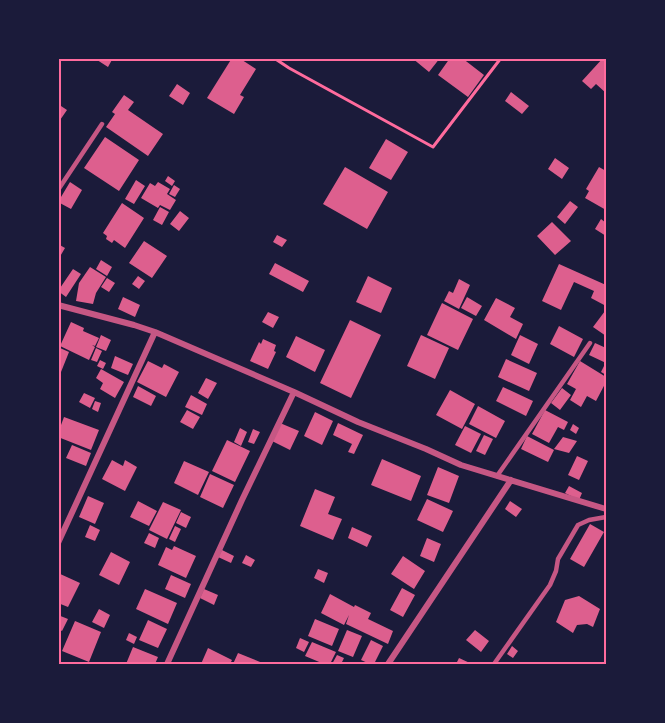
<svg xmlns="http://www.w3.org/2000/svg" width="665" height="723" viewBox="0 0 665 723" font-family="Arial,sans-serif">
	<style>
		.building { fill: #dd5f8e }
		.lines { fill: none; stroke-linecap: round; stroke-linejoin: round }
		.path { stroke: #ff6b9d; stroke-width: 3 }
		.service { stroke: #c65784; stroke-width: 4.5 }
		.minor { stroke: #c65784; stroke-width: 6 }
		.neatline { fill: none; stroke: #ff6b9d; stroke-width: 2 }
	</style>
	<rect width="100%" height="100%" fill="#1b1b3a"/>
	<path class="building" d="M 94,58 L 113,58 L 108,67 Z
		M 232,58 L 239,58 L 256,69 L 240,95 L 244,97 L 234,114 L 207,98 Z
		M 412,58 L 440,58 L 429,72 Z
		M 450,58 L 462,58 L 484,75 L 468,97 L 438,75 Z
		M 603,58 L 606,58 L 606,93 L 596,84 L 591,89 L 582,81 Z
		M 177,84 L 190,93 L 183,105 L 169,96 Z
		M 511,92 L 529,106 L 522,114 L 505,101 Z
		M 124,95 L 134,102 L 128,110 L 163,134 L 148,156 L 106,127 L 115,114 L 112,112 Z
		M 58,104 L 67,110 L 58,123 Z
		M 105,137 L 139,160 L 119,191 L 84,168 Z
		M 386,139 L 408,152 L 391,180 L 369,168 Z
		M 555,158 L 569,168 L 562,179 L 548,169 Z
		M 345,167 L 388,192 L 367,229 L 323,204 Z
		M 599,167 L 606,171 L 606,210 L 585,198 L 589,191 L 586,189 Z
		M 168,176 L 175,181 L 172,186 L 165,181 Z
		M 136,180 L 145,186 L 134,204 L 125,199 Z
		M 70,182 L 82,190 L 71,209 L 58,202 Z
		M 158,182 L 170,189 L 167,194 L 176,200 L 170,210 L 160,205 L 158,208 L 141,198 L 150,183 L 155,186 Z
		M 174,185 L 180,189 L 175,197 L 169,194 Z
		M 570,201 L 578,207 L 565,224 L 557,217 Z
		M 122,203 L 144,218 L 125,248 L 114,240 L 112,243 L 106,239 L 107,236 L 103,233 Z
		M 160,207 L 169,212 L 162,225 L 153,220 Z
		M 180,211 L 189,218 L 179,231 L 170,224 Z
		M 601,219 L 606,223 L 606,236 L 595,229 Z
		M 552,222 L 571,241 L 555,255 L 537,236 Z
		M 277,235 L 287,240 L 282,247 L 273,242 Z
		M 144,241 L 167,256 L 152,278 L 129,263 Z
		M 58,244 L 65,248 L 58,260 Z
		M 101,260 L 112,267 L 107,276 L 96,269 Z
		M 275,263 L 309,281 L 303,292 L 269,274 Z
		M 559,264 L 606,285 L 606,306 L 591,298 L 594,291 L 574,282 L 561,310 L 542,301 Z
		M 90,267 L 106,277 L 96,293 L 93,304 L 76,301 L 79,283 Z
		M 73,269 L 81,274 L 66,297 L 58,291 Z
		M 138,276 L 145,281 L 139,289 L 132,284 Z
		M 368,276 L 392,288 L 381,313 L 356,302 Z
		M 107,278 L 115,283 L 109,292 L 101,287 Z
		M 459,279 L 470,285 L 459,309 L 444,301 L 449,291 L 453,293 Z
		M 123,297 L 140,305 L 135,317 L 118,309 Z
		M 467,297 L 482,306 L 476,316 L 461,308 Z
		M 496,298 L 515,308 L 510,317 L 523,324 L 516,339 L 484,320 Z
		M 442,303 L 473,319 L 458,350 L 427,335 Z
		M 605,311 L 606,312 L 606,336 L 593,327 Z
		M 268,312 L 279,317 L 273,328 L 262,322 Z
		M 350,320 L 381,335 L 351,398 L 320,383 Z
		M 71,322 L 84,328 L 83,331 L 99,338 L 95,346 L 92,345 L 95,347 L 89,360 L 60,346 Z
		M 559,326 L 583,339 L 574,357 L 550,344 Z
		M 101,335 L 111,340 L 106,351 L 96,347 Z
		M 421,335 L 449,348 L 435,379 L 407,366 Z
		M 520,335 L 538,344 L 529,364 L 511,355 Z
		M 296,336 L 325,350 L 315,372 L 286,357 Z
		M 263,339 L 276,345 L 274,351 L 276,352 L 268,369 L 250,361 L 259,342 L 261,344 Z
		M 595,343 L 606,348 L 606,363 L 589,355 Z
		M 60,348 L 69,352 L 59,377 L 58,350 Z
		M 96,348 L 102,351 L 97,362 L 91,360 Z
		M 115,356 L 133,364 L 128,375 L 111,368 Z
		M 506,359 L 537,373 L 529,391 L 498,377 Z
		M 100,360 L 106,363 L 103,369 L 97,366 Z
		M 148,361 L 162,368 L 164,364 L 179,372 L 166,397 L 137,382 Z
		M 580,361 L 606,377 L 606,382 L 596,401 L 587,396 L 581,407 L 570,400 L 576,389 L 567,384 Z
		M 605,364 L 606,365 L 606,375 L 601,372 Z
		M 101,369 L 124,382 L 115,398 L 100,389 L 103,383 L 96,378 Z
		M 206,378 L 217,383 L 208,399 L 198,393 Z
		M 138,386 L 156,396 L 151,406 L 133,397 Z
		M 503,387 L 533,401 L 526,416 L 496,401 Z
		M 562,388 L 571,395 L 560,410 L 551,403 Z
		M 450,390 L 475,404 L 462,429 L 436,415 Z
		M 84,393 L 95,398 L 90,408 L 79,402 Z
		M 191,395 L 207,404 L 202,415 L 185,407 Z
		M 95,401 L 101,403 L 98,412 L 92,409 Z
		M 478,406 L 505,421 L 496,438 L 469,424 Z
		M 187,410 L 200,417 L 193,429 L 180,422 Z
		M 545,410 L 568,422 L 564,430 L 558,427 L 549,443 L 532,434 Z
		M 315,412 L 333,421 L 322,445 L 304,436 Z
		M 64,417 L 99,430 L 91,450 L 58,437 L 58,433 Z
		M 280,423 L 299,431 L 290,450 L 272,441 Z
		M 338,423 L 363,435 L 354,454 L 348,452 L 352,444 L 333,435 Z
		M 573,424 L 579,428 L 576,434 L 570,430 Z
		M 465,426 L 481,434 L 471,453 L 455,445 Z
		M 240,428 L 247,432 L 241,446 L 234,442 Z
		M 253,429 L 260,432 L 254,444 L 248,442 Z
		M 484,435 L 493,439 L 485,455 L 476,451 Z
		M 527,436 L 554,450 L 548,462 L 521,449 Z
		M 563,437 L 577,441 L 569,453 L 554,449 Z
		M 227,440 L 250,451 L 235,482 L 212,471 Z
		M 72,445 L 91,453 L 86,466 L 66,458 Z
		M 577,456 L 588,461 L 579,480 L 568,475 Z
		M 382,459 L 421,476 L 411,501 L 371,485 Z
		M 112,460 L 123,466 L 125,460 L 137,467 L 125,491 L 102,479 Z
		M 184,461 L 209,472 L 198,495 L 174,483 Z
		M 438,467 L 459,476 L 449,503 L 427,495 Z
		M 210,474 L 234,485 L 223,508 L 200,497 Z
		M 569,486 L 582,493 L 579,500 L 565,493 Z
		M 315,489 L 335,497 L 328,514 L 342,519 L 333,540 L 300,526 Z
		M 88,496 L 104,503 L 95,524 L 79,517 Z
		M 427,499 L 453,511 L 443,532 L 417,520 Z
		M 138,501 L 157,511 L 149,526 L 130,517 Z
		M 510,501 L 522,509 L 516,517 L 505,509 Z
		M 163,502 L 181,510 L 167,539 L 149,530 Z
		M 181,512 L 191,517 L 186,528 L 176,523 Z
		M 590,524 L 604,532 L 584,567 L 570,559 Z
		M 90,525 L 100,530 L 95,541 L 85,537 Z
		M 175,526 L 181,529 L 175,542 L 169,539 Z
		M 352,527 L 372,536 L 367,547 L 348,538 Z
		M 149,533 L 159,538 L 155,548 L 144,543 Z
		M 427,538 L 441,544 L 434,562 L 420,556 Z
		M 174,546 L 196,556 L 186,578 L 158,565 L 166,547 L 172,550 Z
		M 222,550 L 234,556 L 231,563 L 218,557 Z
		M 111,552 L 130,562 L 119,585 L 99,575 Z
		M 246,555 L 255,560 L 251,567 L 242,563 Z
		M 403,556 L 425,571 L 414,589 L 391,574 Z
		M 318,569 L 328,573 L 324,583 L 314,578 Z
		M 58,573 L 80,583 L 68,607 L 58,603 Z
		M 171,575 L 191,584 L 185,598 L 165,589 Z
		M 402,588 L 415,595 L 403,617 L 390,610 Z
		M 145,589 L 177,603 L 168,624 L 136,609 Z
		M 204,589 L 218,595 L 214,605 L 200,598 Z
		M 330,594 L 354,607 L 355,605 L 371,613 L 368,619 L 393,631 L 388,644 L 346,624 L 349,615 L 344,625 L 321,613 Z
		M 579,596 L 600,609 L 593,627 L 587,624 L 577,625 L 573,633 L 556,622 L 565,600 Z
		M 99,609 L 110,615 L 104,628 L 92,622 Z
		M 58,615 L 68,619 L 62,631 L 58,629 Z
		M 315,619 L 339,629 L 332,646 L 308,636 Z
		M 148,620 L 167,629 L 158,648 L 139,640 Z
		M 75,621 L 101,632 L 89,662 L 62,651 Z
		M 347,630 L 362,636 L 353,657 L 338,651 Z
		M 475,630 L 489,641 L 481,652 L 466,640 Z
		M 129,633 L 137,637 L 134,644 L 126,640 Z
		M 300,638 L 309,642 L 304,652 L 296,648 Z
		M 371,640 L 383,646 L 374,664 L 370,664 L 361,660 Z
		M 312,642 L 336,652 L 330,664 L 324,664 L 305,656 Z
		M 512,646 L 518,651 L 513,658 L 507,654 Z
		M 133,647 L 158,657 L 155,664 L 126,664 Z
		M 208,648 L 232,660 L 230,664 L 201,664 Z
		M 238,653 L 265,664 L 233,664 Z
		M 337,655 L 344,658 L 341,664 L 332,664 Z
		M 459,658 L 472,664 L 456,664 Z"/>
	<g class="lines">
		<path class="path" d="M 274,58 L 289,68 L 433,147 L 501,58"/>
		<path class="service" d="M 58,190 L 102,124
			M 497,476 L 590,343
			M 494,664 L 550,585 L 556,571 L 558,559 L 578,525 L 589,520 L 606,517"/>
		<path class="minor" d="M 58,305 L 134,325 L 155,332 L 294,392 L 358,422 L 426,449 L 461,465 L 606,509
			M 58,543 L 155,332
			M 167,664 L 242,500 L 294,392
			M 388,664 L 511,480"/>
	</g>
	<rect width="665" height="723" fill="none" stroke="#1b1b3a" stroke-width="120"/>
	<rect x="60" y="60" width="545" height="603" class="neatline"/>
</svg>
